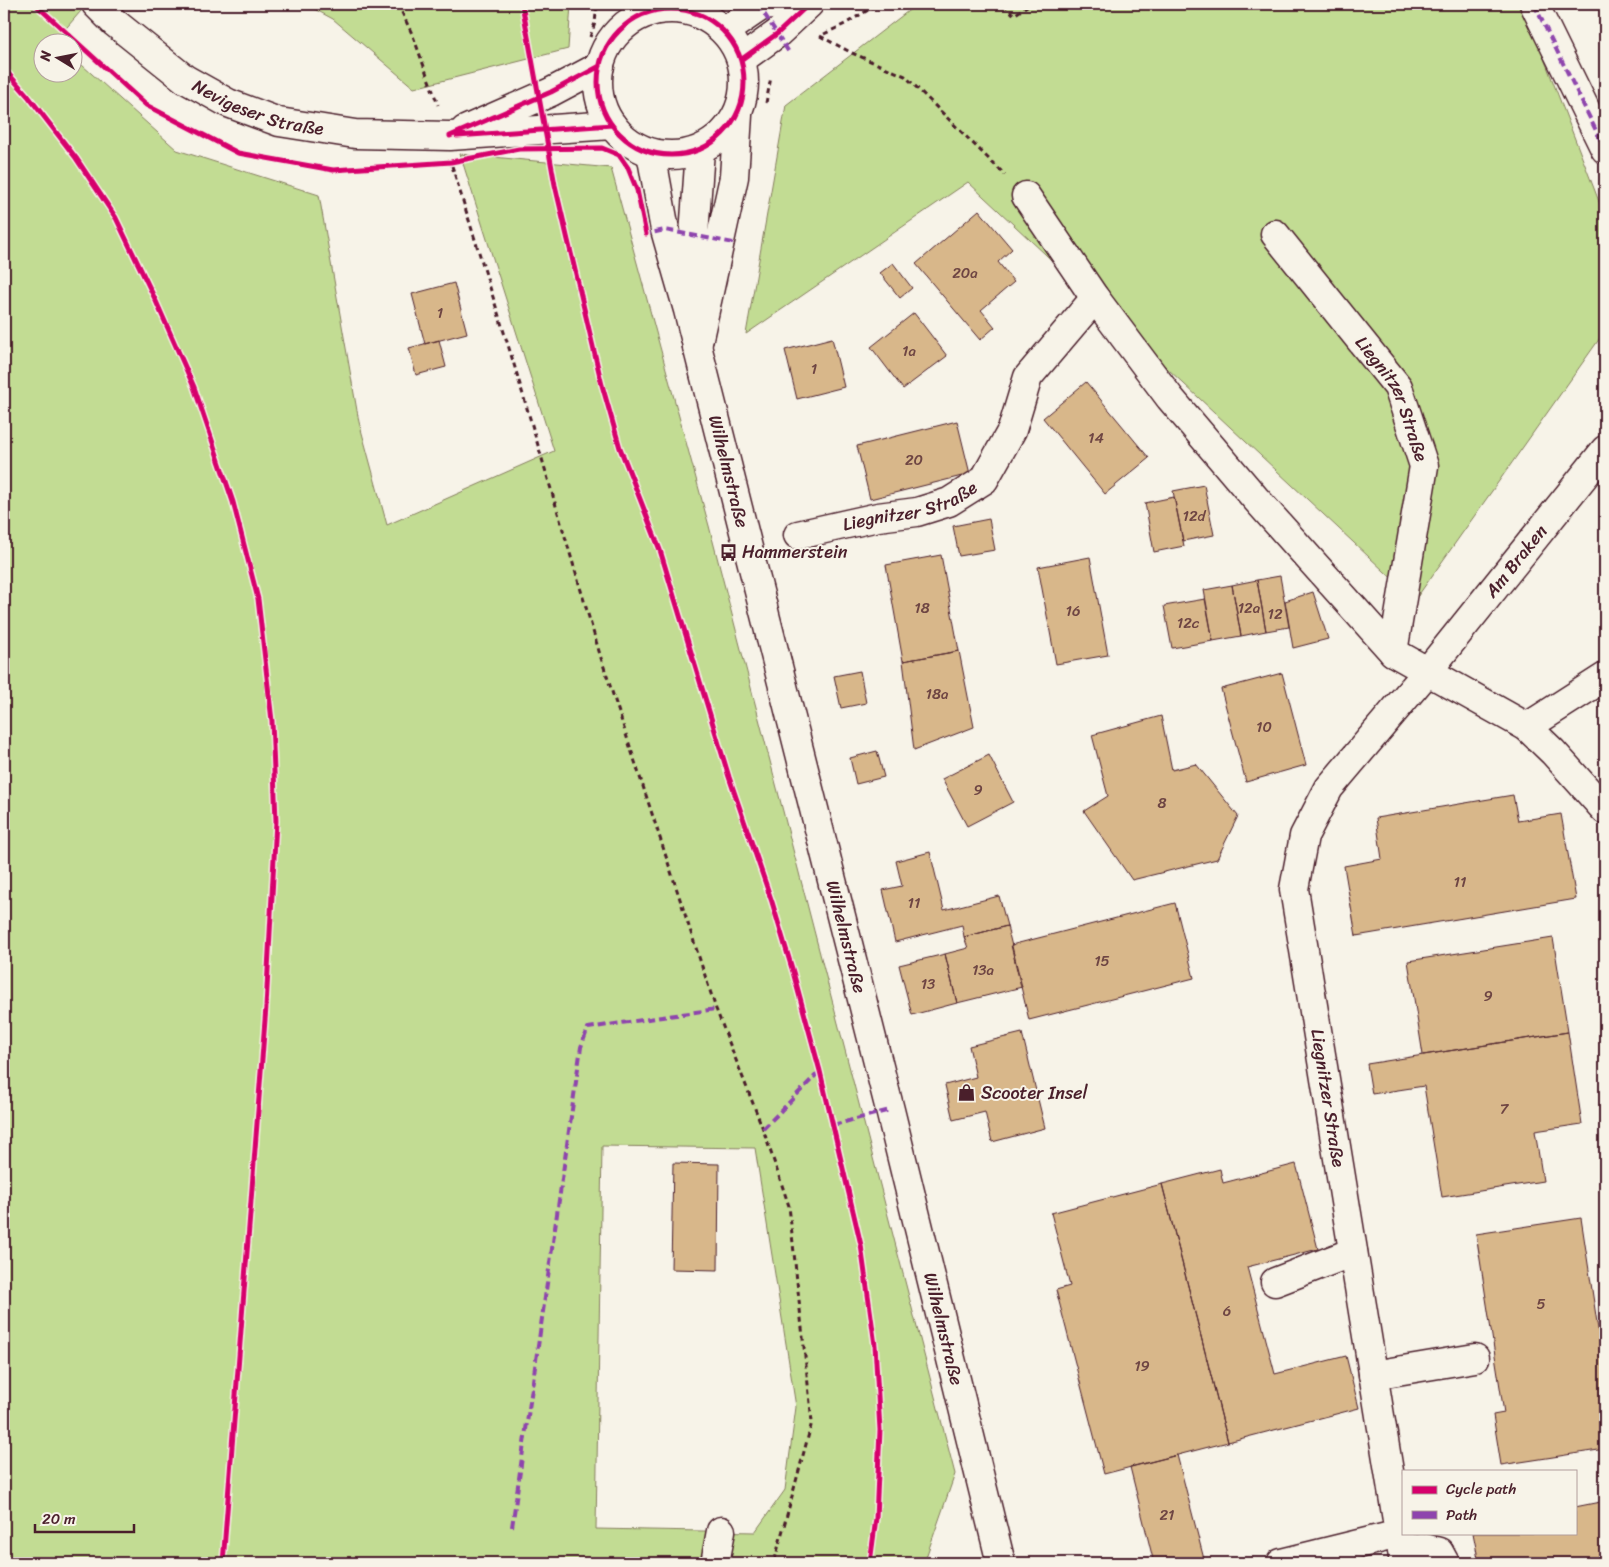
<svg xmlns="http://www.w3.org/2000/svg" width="1609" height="1567" viewBox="0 0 1609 1567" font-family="Sriracha,sans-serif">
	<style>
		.green { fill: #c2dc93; stroke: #867e5f; fill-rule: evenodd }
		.building { fill: #d8b78a; stroke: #4a1f2b }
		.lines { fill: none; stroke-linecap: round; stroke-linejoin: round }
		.minor-casing { stroke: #4a1f2b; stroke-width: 31 }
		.major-casing { stroke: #4a1f2b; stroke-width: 31 }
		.path { stroke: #4a1f2b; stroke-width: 3; stroke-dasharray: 5 4; stroke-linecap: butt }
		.minor { stroke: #f7f3e8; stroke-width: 28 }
		.major { stroke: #f7f3e8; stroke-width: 28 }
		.quiet { stroke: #8e44ad; stroke-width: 4; stroke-dasharray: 8 4; stroke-linecap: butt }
		.cycleway-casing { stroke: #f7f3e8; stroke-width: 8 }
		.cycleway { stroke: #d6006c; stroke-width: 5 }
		.labels { text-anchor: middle; stroke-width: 4; stroke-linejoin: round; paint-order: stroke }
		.number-label { font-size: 15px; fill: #6e4543 }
		.street-label { font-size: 18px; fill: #4a1f2b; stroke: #f7f3e8 }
		.poi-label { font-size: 18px; fill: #4a1f2b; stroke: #f7f3e8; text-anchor: start }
	</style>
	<rect width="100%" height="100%" fill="#f7f3e8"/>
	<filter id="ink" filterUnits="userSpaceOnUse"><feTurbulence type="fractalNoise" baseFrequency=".02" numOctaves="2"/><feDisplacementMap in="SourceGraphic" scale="10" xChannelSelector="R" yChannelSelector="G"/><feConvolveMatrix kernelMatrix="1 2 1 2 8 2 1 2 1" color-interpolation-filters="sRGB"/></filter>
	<g filter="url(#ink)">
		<path class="green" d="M 4,4 L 87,4 L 55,41 L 57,42 L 42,42 L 42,72 L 72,72 L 73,57 L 177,150 L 319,195 L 359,422 L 387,525 L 554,451 L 460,154 L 611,168 L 709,526 L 955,1474 L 924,1563 L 4,1563 ZM 602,1146 L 755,1148 L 796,1407 L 785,1490 L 755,1532 L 596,1529 Z
			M 305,4 L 571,4 L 568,49 L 414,88 L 333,19 Z
			M 905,4 L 1523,4 L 1605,217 L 1605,331 L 1415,600 L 968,182 L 746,334 L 786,105 L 912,8 Z"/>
		<path class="building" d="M 979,210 L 1012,249 L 998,262 L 1014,282 L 981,310 L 995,327 L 980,340 L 916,264 Z
			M 893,263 L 912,288 L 900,298 L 880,273 Z
			M 454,283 L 467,333 L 425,344 L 412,294 Z
			M 914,313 L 947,356 L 903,389 L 871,347 Z
			M 832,338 L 844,387 L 797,399 L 785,350 Z
			M 439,340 L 446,367 L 416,375 L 409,348 Z
			M 1086,382 L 1149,458 L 1105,494 L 1043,418 Z
			M 957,421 L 970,474 L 870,499 L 857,446 Z
			M 1204,485 L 1214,535 L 1183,541 L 1173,491 Z
			M 1174,497 L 1184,546 L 1154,552 L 1145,503 Z
			M 989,519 L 995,550 L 959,556 L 953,526 Z
			M 941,555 L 959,651 L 903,661 L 886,565 Z
			M 1090,557 L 1108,655 L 1056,664 L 1038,567 Z
			M 1280,576 L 1289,627 L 1266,631 L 1257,580 Z
			M 1257,580 L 1266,631 L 1241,636 L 1232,585 Z
			M 1232,585 L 1241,636 L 1213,641 L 1204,590 Z
			M 1313,592 L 1328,639 L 1293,648 L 1285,601 Z
			M 1205,599 L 1213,641 L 1172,648 L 1164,606 Z
			M 959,651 L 974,727 L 914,750 L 903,661 Z
			M 860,671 L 866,703 L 841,708 L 834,676 Z
			M 1282,673 L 1306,765 L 1246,782 L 1221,689 Z
			M 1161,716 L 1172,770 L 1196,764 L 1238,816 L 1217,859 L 1132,880 L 1084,811 L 1108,796 L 1092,735 Z
			M 877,751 L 884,777 L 856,784 L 850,758 Z
			M 989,755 L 1013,802 L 967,826 L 942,779 Z
			M 1513,795 L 1518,821 L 1561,814 L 1576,899 L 1356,936 L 1344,866 L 1382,859 L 1376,818 Z
			M 930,852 L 944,910 L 999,896 L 1007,926 L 964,937 L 962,925 L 895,942 L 883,890 L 902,886 L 896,861 Z
			M 1175,903 L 1194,978 L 1029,1020 L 1011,945 Z
			M 1007,926 L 1022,987 L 957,1003 L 945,954 L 968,948 L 964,937 Z
			M 1553,938 L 1568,1032 L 1423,1055 L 1408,961 Z
			M 945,954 L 957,1003 L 912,1015 L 899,965 Z
			M 1568,1032 L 1582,1124 L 1535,1131 L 1543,1181 L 1442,1197 L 1424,1086 L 1372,1094 L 1367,1064 Z
			M 1022,1033 L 1045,1128 L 992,1142 L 985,1112 L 953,1120 L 945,1085 L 976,1077 L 969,1046 Z
			M 673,1163 L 719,1164 L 718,1270 L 671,1269 Z
			M 1296,1164 L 1318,1249 L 1247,1267 L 1275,1374 L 1346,1356 L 1359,1408 L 1228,1442 L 1162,1184 L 1220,1169 L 1223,1183 Z
			M 1162,1184 L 1228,1442 L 1104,1474 L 1056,1290 L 1070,1286 L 1051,1213 Z
			M 1581,1218 L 1605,1375 L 1605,1449 L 1501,1465 L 1493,1415 L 1504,1413 L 1476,1234 Z
			M 1177,1455 L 1205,1563 L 1154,1563 L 1130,1467 Z
			M 1605,1501 L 1605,1563 L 1479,1563 L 1473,1533 L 1575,1533 L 1575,1507 Z"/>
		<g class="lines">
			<defs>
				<g id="minor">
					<path d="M 1534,4 L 1605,149"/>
					<path d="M 725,31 L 760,7 L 777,4"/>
					<path d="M 742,59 L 778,33 L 809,4"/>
					<path d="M 1026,196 L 1095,298 L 1170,398 L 1255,498 L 1393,652 L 1527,727 L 1553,752 L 1605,810"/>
					<path id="s1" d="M 1275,234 L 1398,387 L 1424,466 L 1393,652"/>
					<path d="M 697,347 L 734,177 L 738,115"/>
					<path id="s2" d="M 798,535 L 878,517 L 917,512 L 949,502 L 984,480 L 1012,430 L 1028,377 L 1095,298"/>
					<path d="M 1527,727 L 1605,677"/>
					<path d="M 1275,1282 L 1353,1252"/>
					<path d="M 1373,1375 L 1475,1358"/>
					<path d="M 1402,1550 L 1421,1547 L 1439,1552 L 1445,1563"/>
					<path d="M 715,1563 L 721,1531"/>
					<path d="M 1281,1563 L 1399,1534"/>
					<path id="s3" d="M 1404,1563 L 1294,889 L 1304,836 L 1329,788 L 1427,672 L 1605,450"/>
				</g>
				<g id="major">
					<path id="s4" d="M 96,4 L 115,23 L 185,79 L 228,103 L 279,122 L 355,134 L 450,136 L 612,125"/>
					<circle cx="671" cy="82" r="73"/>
					<path d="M 465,130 L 551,92 L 600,66"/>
					<path id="s5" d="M 651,153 L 665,230 L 688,310 L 890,1110 L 1001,1563"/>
					<path d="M 690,291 L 700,150"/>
				</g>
			</defs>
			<use href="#minor" class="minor-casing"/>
			<use href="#major" class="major-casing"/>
			<path class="path" d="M 398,4 L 413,36 L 438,105
				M 1004,4 L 1014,15 L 1030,4
				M 824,34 L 845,24 L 878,4
				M 820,36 L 852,53 L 905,76 L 1005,175
				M 590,37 L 595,23 L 597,4
				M 766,103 L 771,77
				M 452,166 L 513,361 L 601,658 L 716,1009 L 763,1129 L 789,1206 L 812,1422 L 774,1563"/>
			<use href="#minor" class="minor"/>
			<use href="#major" class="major"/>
			<path class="quiet" d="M 758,4 L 790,54
				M 1534,4 L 1605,149
				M 645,231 L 646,234 L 665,230 L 734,243
				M 833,1125 L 890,1110
				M 763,1129 L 820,1071
				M 512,1527 L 581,1047 L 588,1028 L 716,1009"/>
			<defs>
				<path id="cycleway" d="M 35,4 L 146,105 L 238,153 L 333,170 L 451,162 L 519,149 L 602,148 L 619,155 L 628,168 L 637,190 L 646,234
					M 522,4 L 555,185 L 602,385 L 620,448 L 660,550 L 729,777 L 772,902 L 793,972 L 820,1071 L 861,1245 L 875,1345 L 880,1430 L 876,1518 L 870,1563
					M598 82a73 73 0 1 1 146 0a73 73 0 1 1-146 0Z
					M 742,59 L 778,33 L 809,4
					M 4,69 L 28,96 L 76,158 L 116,218 L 155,299 L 194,387 L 233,502 L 258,599 L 272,721 L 276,821 L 266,1007 L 223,1563
					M 450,136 L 551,92 L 600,66
					M 457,136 L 612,125"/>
			</defs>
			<use href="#cycleway" class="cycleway-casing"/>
			<use href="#cycleway" class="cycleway"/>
		</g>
	</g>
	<defs>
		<symbol id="bus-bare" viewBox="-9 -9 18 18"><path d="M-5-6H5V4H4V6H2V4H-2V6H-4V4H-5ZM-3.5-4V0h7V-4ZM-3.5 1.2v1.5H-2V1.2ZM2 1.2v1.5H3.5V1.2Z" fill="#4a1f2b" stroke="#f7f3e8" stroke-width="2.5" paint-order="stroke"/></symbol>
		<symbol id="shop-bare" viewBox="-9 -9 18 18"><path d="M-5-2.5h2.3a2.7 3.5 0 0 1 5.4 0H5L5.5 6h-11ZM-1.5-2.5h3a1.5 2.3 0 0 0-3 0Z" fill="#4a1f2b" stroke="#f7f3e8" stroke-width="2.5" paint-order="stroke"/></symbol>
	</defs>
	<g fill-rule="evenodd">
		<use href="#bus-bare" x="716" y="540" width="25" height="25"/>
		<use href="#shop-bare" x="954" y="1080" width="25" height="25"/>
	</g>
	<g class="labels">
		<g class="number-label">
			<text x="965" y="278">20a</text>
			<text x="440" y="318">1</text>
			<text x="909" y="356">1a</text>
			<text x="814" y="374">1</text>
			<text x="1096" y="443">14</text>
			<text x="914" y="465">20</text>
			<text x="1194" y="521">12d</text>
			<text x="922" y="613">18</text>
			<text x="1249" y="613">12a</text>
			<text x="1073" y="616">16</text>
			<text x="1275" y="619">12</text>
			<text x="1188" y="628">12c</text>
			<text x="937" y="699">18a</text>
			<text x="1264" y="732">10</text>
			<text x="978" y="795">9</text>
			<text x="1162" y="808">8</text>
			<text x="1460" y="887">11</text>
			<text x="914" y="908">11</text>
			<text x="1102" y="966">15</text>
			<text x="983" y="975">13a</text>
			<text x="928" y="989">13</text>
			<text x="1488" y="1001">9</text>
			<text x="1504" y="1114">7</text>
			<text x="1541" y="1309">5</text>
			<text x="1227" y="1316">6</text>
			<text x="1142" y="1371">19</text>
			<text x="1167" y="1520">21</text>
		</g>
		<g class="street-label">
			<text dy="6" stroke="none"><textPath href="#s4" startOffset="196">Nevigeser Straße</textPath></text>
			<text dy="6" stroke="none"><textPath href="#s1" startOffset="204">Liegnitzer Straße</textPath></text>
			<text dy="6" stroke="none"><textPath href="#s5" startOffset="328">Wilhelmstraße</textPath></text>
			<text dy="6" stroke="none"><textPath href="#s2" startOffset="116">Liegnitzer Straße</textPath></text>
			<text dy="6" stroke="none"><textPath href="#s3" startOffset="1085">Am Braken</textPath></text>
			<text dy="6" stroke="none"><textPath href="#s5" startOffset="808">Wilhelmstraße</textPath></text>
			<text transform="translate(1328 1098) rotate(81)" y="6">Liegnitzer Straße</text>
			<text dy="6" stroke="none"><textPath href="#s5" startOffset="1212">Wilhelmstraße</textPath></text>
		</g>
		<g class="poi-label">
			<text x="742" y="558">Hammerstein</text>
			<text x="981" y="1099">Scooter Insel</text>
		</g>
	</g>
	<rect width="1609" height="1567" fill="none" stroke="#f7f3e8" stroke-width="20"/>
	<rect x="10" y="10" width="1589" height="1547" fill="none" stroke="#4a1f2b" stroke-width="2" filter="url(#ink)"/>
	<rect x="1402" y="1470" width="175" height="65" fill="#f7f3e8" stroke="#b29e9c"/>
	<rect x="1412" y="1486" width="25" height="8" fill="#d6006c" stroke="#b29e9c"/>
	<text x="1446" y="1494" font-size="15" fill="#4a1f2b">Cycle path</text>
	<rect x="1412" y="1511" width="25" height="8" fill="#8e44ad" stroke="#b29e9c"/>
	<text x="1446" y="1520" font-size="15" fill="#4a1f2b">Path</text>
	<g transform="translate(58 58) rotate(280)"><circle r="24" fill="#f7f3e8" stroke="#b29e9c"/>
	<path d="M0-4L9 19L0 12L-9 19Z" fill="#4a1f2b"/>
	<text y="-8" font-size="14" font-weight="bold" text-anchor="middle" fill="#4a1f2b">N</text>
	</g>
	<path d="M35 1524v8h99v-8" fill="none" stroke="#4a1f2b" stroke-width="2.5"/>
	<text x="42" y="1524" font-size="15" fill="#4a1f2b" stroke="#f7f3e8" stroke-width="4" paint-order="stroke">20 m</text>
</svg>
